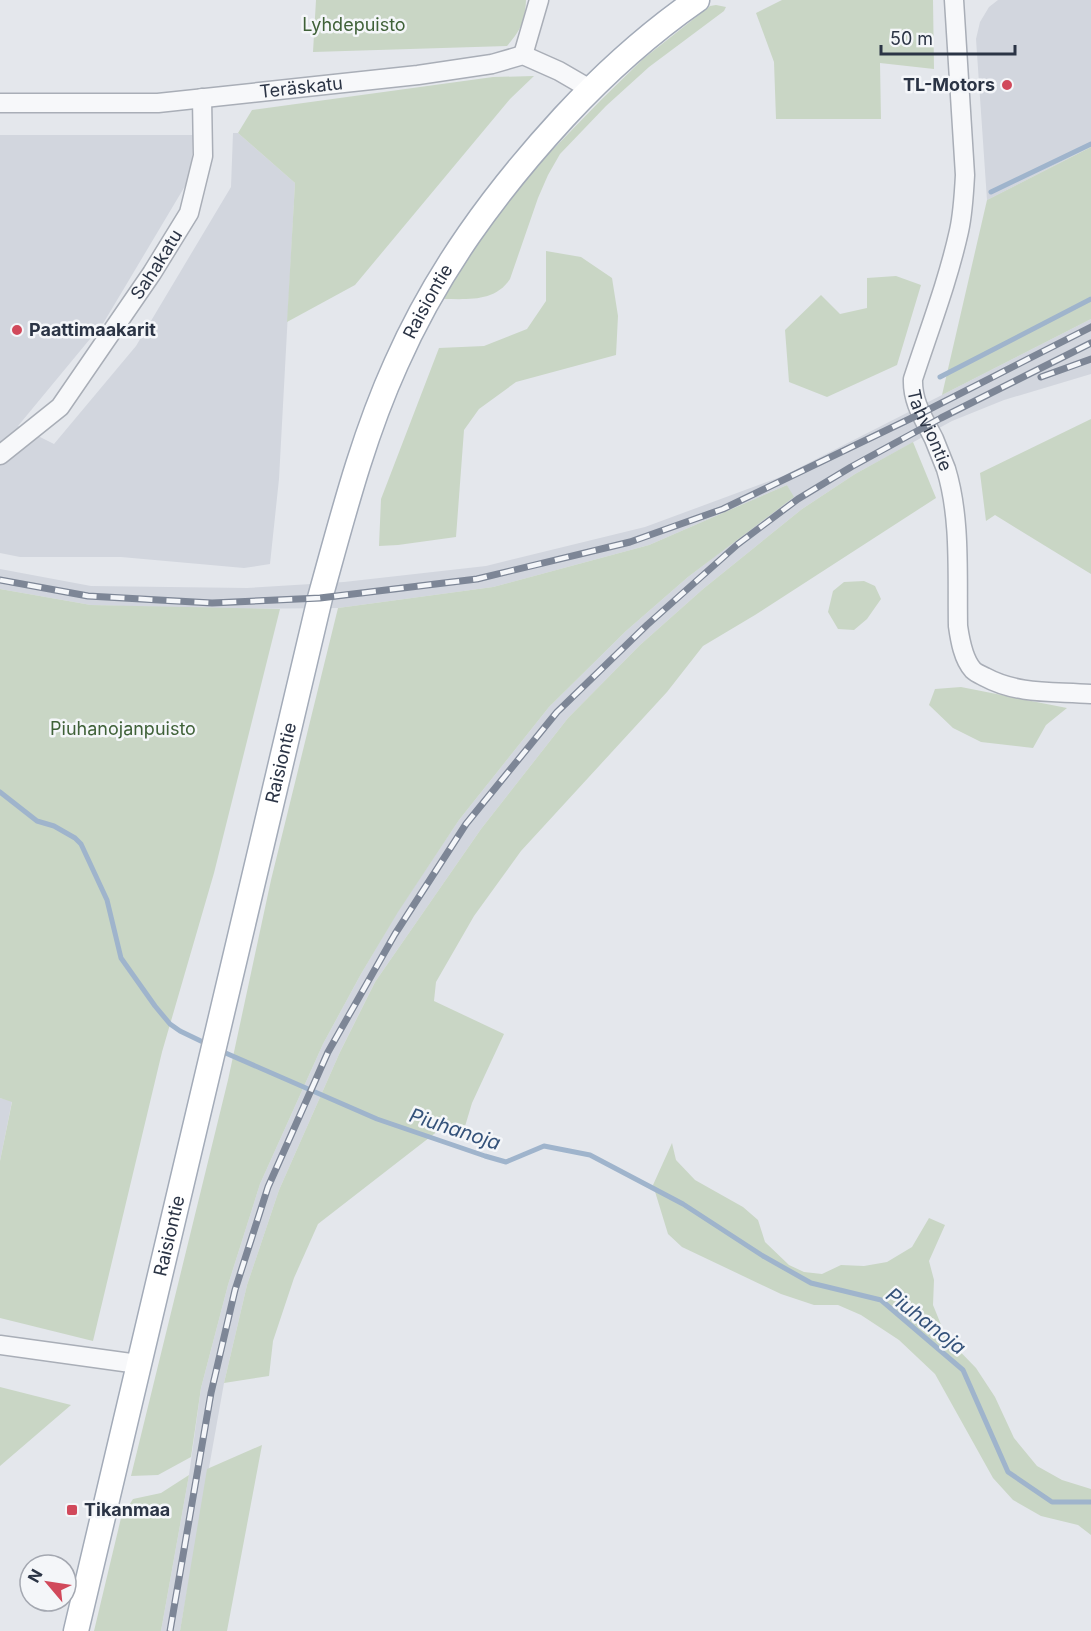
<svg xmlns="http://www.w3.org/2000/svg" width="1091" height="1631" viewBox="0 0 1091 1631" font-family="Inter,sans-serif">
	<style>
		.built { fill: #d2d6de }
		.green { fill: #c9d6c5 }
		.lines { fill: none; stroke-linecap: round; stroke-linejoin: round }
		.stream { stroke: #9fb4cc; stroke-width: 5 }
		.minor-casing { stroke: #a9aeb7; stroke-width: 21 }
		.major-casing { stroke: #a3abb8; stroke-width: 27 }
		.minor { stroke: #f7f8fa; stroke-width: 18 }
		.major { stroke: #fff; stroke-width: 24 }
		.rail-casing { stroke: #7d8696; stroke-width: 7 }
		.rail { stroke: #f4f6f9; stroke-width: 4.5; stroke-dasharray: 14; stroke-linecap: butt }
		.poi-dot { fill: #d1495b; stroke: #f4f6f9; stroke-width: 2 }
		.labels { text-anchor: middle; stroke-width: 5; stroke-linejoin: round; paint-order: stroke }
		.park-label { font-size: 18px; fill: #3f6138; stroke: #f4f6f9 }
		.poi-label { font-size: 18px; font-weight: bold; fill: #2b3445; stroke: #f4f6f9; text-anchor: start }
		.street-label { font-size: 18px; fill: #2b3445; stroke: #f4f6f9 }
		.water-label { font-size: 20px; font-style: italic; fill: #34527a; stroke: #f4f6f9 }
	</style>
	<rect width="100%" height="100%" fill="#e4e7ec"/>
	<path class="built" d="M 998,0 L 1091,0 L 1091,147 L 987,200 L 976,39 L 980,22 L 989,7 Z
		M 233,133 L 238,133 L 295,183 L 279,479 L 270,564 L 244,568 L 121,557 L 20,557 L 0,553 L 0,135 L 193,135 L 191,176 L 104,322 L 18,426 L 54,444 L 136,346 L 231,187 Z
		M 1091,319 L 1091,374 L 1004,400 L 952,421 L 855,474 L 802,509 L 703,589 L 640,645 L 568,718 L 481,829 L 375,982 L 340,1052 L 279,1190 L 247,1285 L 224,1383 L 180,1631 L 161,1631 L 189,1475 L 201,1388 L 228,1285 L 260,1184 L 323,1044 L 361,974 L 398,911 L 459,820 L 549,707 L 626,631 L 688,577 L 793,497 L 787,485 L 649,545 L 493,587 L 338,608 L 220,609 L 91,605 L 0,589 L 0,569 L 91,586 L 247,588 L 344,582 L 486,566 L 645,527 L 783,476 Z
		M 0,1098 L 12,1101 L 0,1161 Z"/>
	<path class="green" d="M 316,0 L 526,0 C 525,21 521,30 507,46 L 313,52 Z
		M 782,0 L 933,0 L 934,69 L 880,63 L 881,119 L 776,119 L 774,62 L 756,13 Z
		M 716,5 L 726,7 L 724,11 L 649,67 L 606,106 L 560,154 L 548,175 L 538,198 L 510,279 C 495,302 468,299 444,299 L 462,266 L 497,214 L 533,170 L 601,100 L 643,59 L 710,6 Z
		M 534,76 L 510,99 L 355,285 L 287,322 L 295,183 L 238,133 L 252,110 L 493,77 Z
		M 1091,147 L 1091,319 L 942,395 L 987,200 Z
		M 546,251 L 581,257 L 612,278 L 618,316 L 616,355 L 516,382 L 479,409 L 464,430 L 456,537 L 398,545 L 379,546 L 381,499 L 439,348 L 484,346 L 527,329 L 546,301 Z
		M 896,276 L 921,285 L 897,365 L 827,397 L 789,382 L 785,330 L 821,295 L 840,314 L 867,308 L 867,278 Z
		M 1091,419 L 1091,574 L 995,515 L 986,521 L 980,473 Z
		M 913,442 L 936,498 L 755,615 L 703,646 L 667,692 L 521,851 L 474,916 L 436,982 L 434,1001 L 504,1034 L 472,1103 L 463,1133 L 443,1127 L 318,1224 L 294,1278 L 273,1341 L 269,1376 L 224,1383 L 247,1285 L 279,1190 L 340,1052 L 375,982 L 481,829 L 568,718 L 640,645 L 703,589 L 802,509 L 855,474 Z
		M 787,485 L 794,497 L 688,577 L 626,631 L 549,707 L 459,820 L 398,912 L 361,974 L 323,1044 L 260,1184 L 228,1285 L 201,1388 L 191,1457 L 158,1475 L 131,1476 L 228,1080 L 271,880 L 338,608 L 493,587 L 649,545 Z
		M 864,581 L 875,586 L 881,599 L 867,619 L 854,630 L 838,629 L 828,612 L 833,591 L 844,582 Z
		M 0,589 L 91,605 L 280,609 L 214,873 L 162,1052 L 93,1341 L 0,1318 L 0,1161 L 12,1102 L 0,1098 Z
		M 961,687 L 1067,708 L 1046,725 L 1033,748 L 981,742 L 953,728 L 929,705 L 935,689 Z
		M 672,1143 L 676,1160 L 695,1180 L 743,1207 L 758,1220 L 765,1242 L 789,1265 L 804,1272 L 822,1274 L 841,1265 L 864,1266 L 887,1262 L 912,1247 L 929,1218 L 945,1225 L 929,1261 L 934,1280 L 933,1305 L 946,1337 L 976,1368 L 995,1397 L 1014,1438 L 1037,1466 L 1062,1480 L 1091,1489 L 1091,1535 L 1078,1525 L 1041,1516 L 1013,1500 L 993,1478 L 935,1374 L 899,1340 L 861,1315 L 838,1305 L 814,1305 L 781,1294 L 682,1247 L 668,1234 L 653,1185 Z
		M 0,1387 L 71,1405 L 0,1466 Z
		M 262,1445 L 227,1631 L 180,1631 L 207,1469 Z
		M 189,1475 L 161,1631 L 94,1631 L 121,1518 L 133,1499 L 161,1493 Z"/>
	<g class="lines">
		<path class="stream" d="M 991,192 L 1091,144
			M 940,377 L 1091,299
			M 0,792 L 37,821 L 54,826 L 75,838 L 81,844 L 107,900 L 121,958 L 155,1006 L 170,1024 L 180,1031 L 207,1044
			M 221,1051 L 377,1119 L 485,1156 L 506,1162 L 544,1146 L 590,1155 L 683,1204 L 763,1256 L 811,1283 L 881,1300 L 963,1370 L 1008,1472 L 1052,1502 L 1091,1502"/>
		<defs>
			<g id="minor">
				<path id="s1" d="M 954,0 L 965,175 C 964,194 963,213 959,231 C 948,281 929,330 913,379 C 912,402 924,419 934,439 C 938,449 942,459 946,469 C 961,518 957,575 958,626 C 960,640 963,659 973,670 C 976,673 981,675 985,677 C 1018,695 1055,691 1091,694"/>
				<path d="M 523,55 L 539,0"/>
				<path id="s2" d="M 0,103 L 158,103 L 418,75 L 492,64 L 523,55 L 559,71 L 590,89"/>
				<path id="s3" d="M 0,455 L 60,407 L 152,273 L 189,213 L 203,156 L 202,98"/>
				<path d="M 0,1345 L 138,1364"/>
			</g>
			<g id="major">
				<path id="s4" d="M 76,1631 L 320,598 C 342,519 362,439 396,364 C 437,271 495,192 564,117 C 604,74 648,34 697,0"/>
			</g>
		</defs>
		<use href="#minor" class="minor-casing"/>
		<use href="#major" class="major-casing"/>
		<use href="#minor" class="minor"/>
		<use href="#major" class="major"/>
		<defs>
			<path id="rail" d="M 1041,377 L 1091,359
				M 0,580 L 88,596 L 212,603 L 320,598 L 477,579 L 630,542 L 723,509 L 920,414 L 1091,327
				M 170,1631 L 211,1393 L 235,1290 L 268,1187 L 328,1052 L 395,934 L 466,824 L 557,712 L 647,625 L 738,544 L 798,499 L 851,467 L 941,418 L 1091,343"/>
		</defs>
		<use href="#rail" class="rail-casing"/>
		<use href="#rail" class="rail"/>
	</g>
	<g class="poi-dot">
		<circle cx="1007" cy="85" r="6"/>
		<circle cx="17" cy="330" r="6"/>
		<rect x="66" y="1504" width="12" height="12" rx="3"/>
	</g>
	<g class="labels">
		<g class="park-label">
			<text x="354" y="31">Lyhdepuisto</text>
			<text x="123" y="735">Piuhanojanpuisto</text>
		</g>
		<g class="poi-label">
			<text x="995" y="91" text-anchor="end">TL-Motors</text>
			<text x="29" y="336">Paattimaakarit</text>
			<text x="84" y="1516">Tikanmaa</text>
		</g>
		<g class="street-label">
			<text dy="6" stroke="none"><textPath href="#s2" startOffset="302">Teräskatu</textPath></text>
			<text dy="6" stroke="none"><textPath href="#s3" startOffset="249">Sahakatu</textPath></text>
			<text dy="6" stroke="none"><textPath href="#s4" startOffset="1378">Raisiontie</textPath></text>
			<text dy="6" stroke="none"><textPath href="#s1" startOffset="441">Tahviontie</textPath></text>
			<text dy="6" stroke="none"><textPath href="#s4" startOffset="892">Raisiontie</textPath></text>
			<text dy="6" stroke="none"><textPath href="#s4" startOffset="406">Raisiontie</textPath></text>
		</g>
		<g class="water-label">
			<text transform="translate(455 1129) rotate(18)" y="7">Piuhanoja</text>
			<text transform="translate(926 1321) rotate(38)" y="7">Piuhanoja</text>
		</g>
	</g>
	<g transform="translate(48 1583) rotate(299)"><circle r="28" fill="#f4f6f9" stroke="#a4a8b1" stroke-width="1.5"/>
	<path d="M0-4.5L10 22L0 15L-10 22Z" fill="#d1495b"/>
	<text y="-9" font-size="16" font-weight="bold" text-anchor="middle" fill="#2b3445">N</text>
	</g>
	<path d="M881 45v9h134v-9" fill="none" stroke="#2b3445" stroke-width="3"/>
	<text x="890" y="45" font-size="18" fill="#2b3445" stroke="#f4f6f9" stroke-width="4.5" paint-order="stroke">50 m</text>
</svg>
